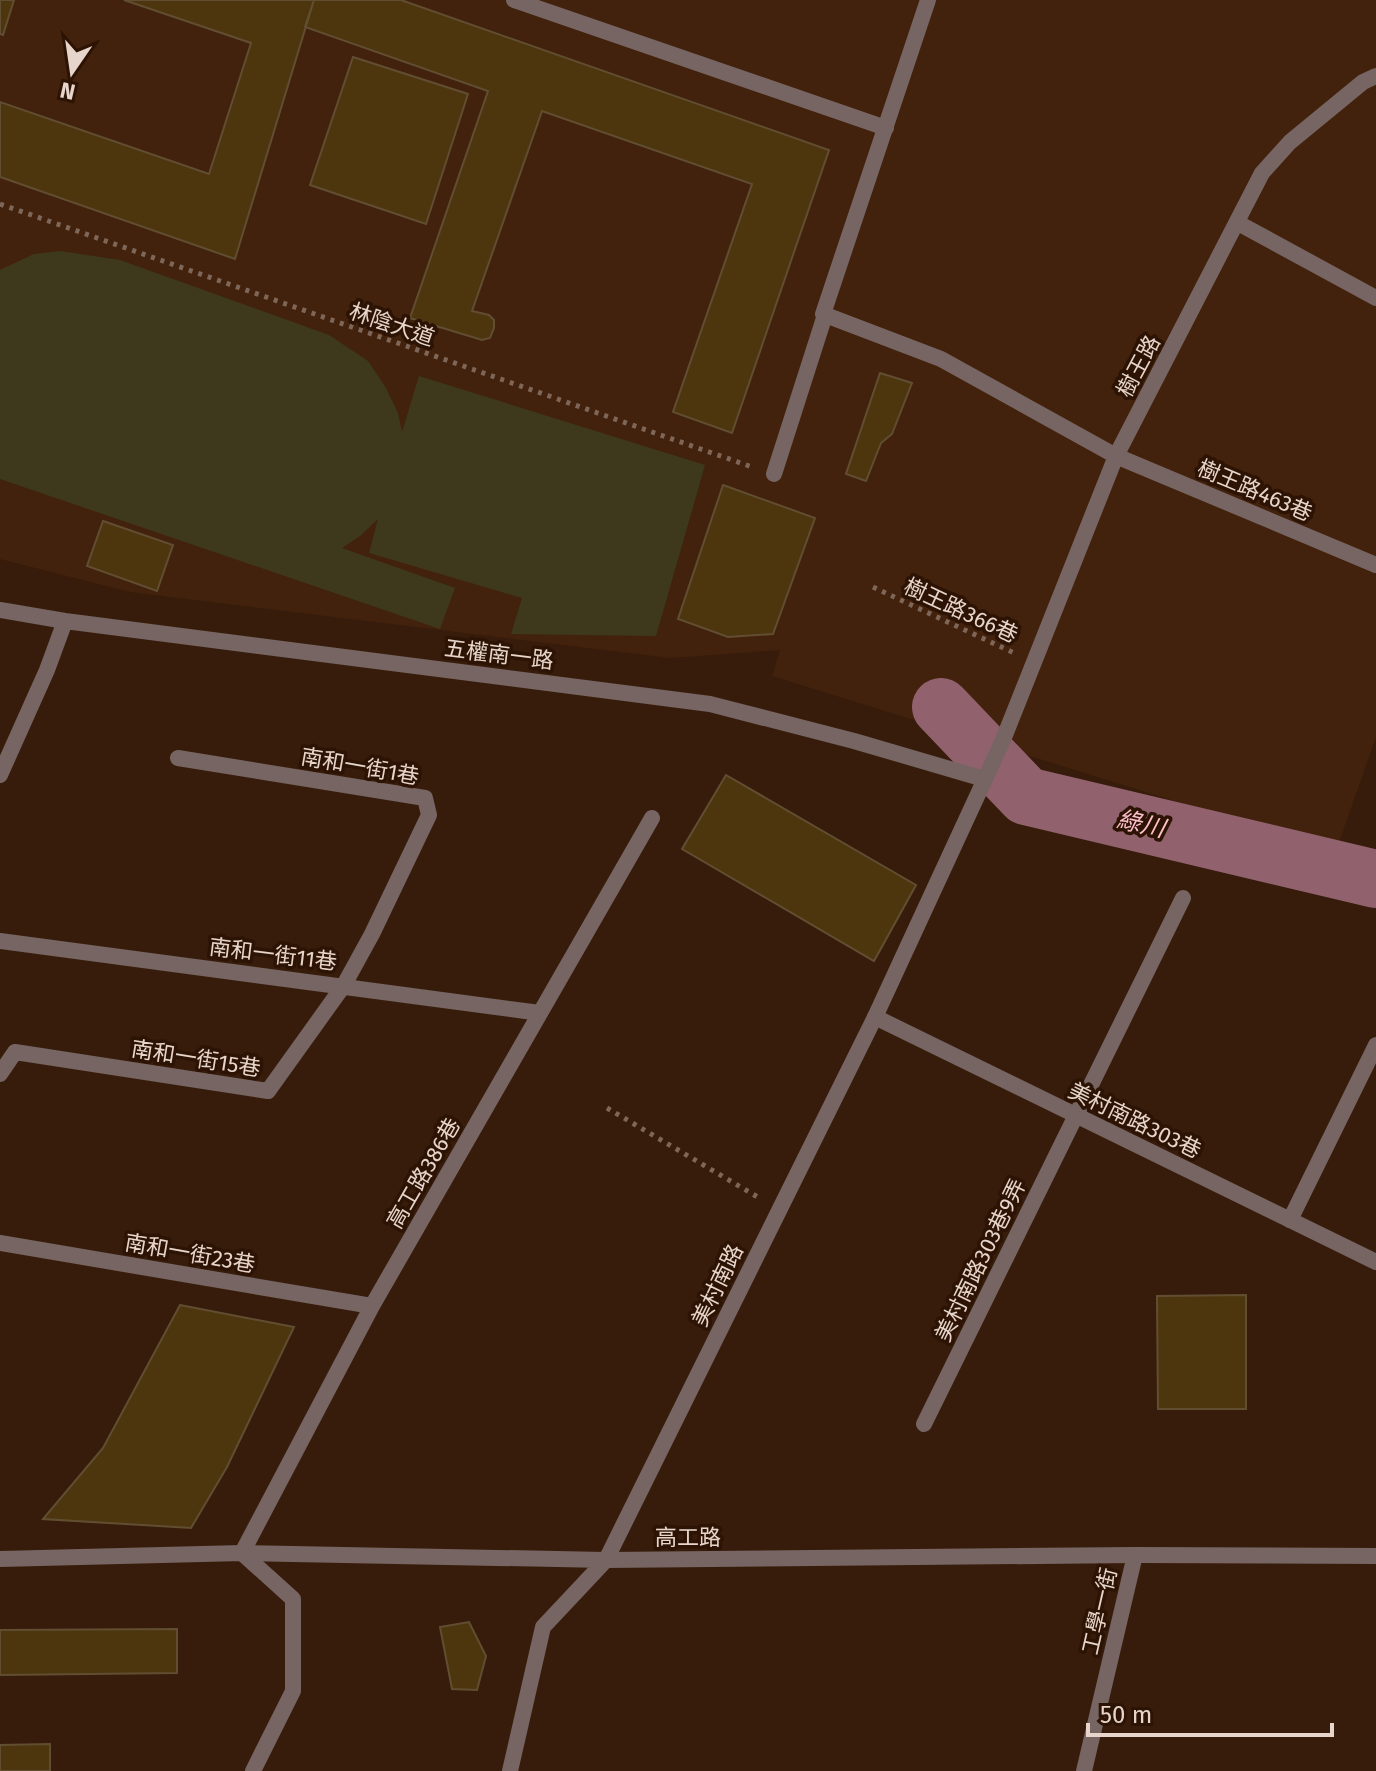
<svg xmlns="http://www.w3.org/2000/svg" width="1376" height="1771" viewBox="0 0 1376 1771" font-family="'Fira Sans','Noto Sans TC',sans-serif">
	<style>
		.built { fill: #42220c }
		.green { fill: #3e391d }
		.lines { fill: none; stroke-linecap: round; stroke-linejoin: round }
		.river { stroke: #91626e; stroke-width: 58 }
		.building { fill: #4d360e; stroke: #614e32; stroke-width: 2 }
		.path { stroke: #7e6658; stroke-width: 5; stroke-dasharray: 4 6; stroke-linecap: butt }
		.service { stroke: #766562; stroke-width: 16 }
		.minor { stroke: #766562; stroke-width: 16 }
		.tertiary { stroke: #766562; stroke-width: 16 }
		.labels { text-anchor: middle; stroke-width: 7; stroke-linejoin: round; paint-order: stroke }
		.street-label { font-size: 22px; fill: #e7d5cb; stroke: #2c1303 }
		.water-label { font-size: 24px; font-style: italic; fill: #ffc0ce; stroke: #2c1303 }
	</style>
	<rect width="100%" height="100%" fill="#371c0b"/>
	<path class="built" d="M 0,0 L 1376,0 L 1376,737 L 1336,851 L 772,676 L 780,650 L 670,658 L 130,592 L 0,559 Z"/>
	<path class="green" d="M 60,251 L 120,260 L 329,335 L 368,361 L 386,388 L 398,413 L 402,432 L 419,376 L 705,465 L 656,636 L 511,634 L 522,598 L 369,553 L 378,519 L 360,536 L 342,548 L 455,588 L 440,629 L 0,479 L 0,270 L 34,254 Z"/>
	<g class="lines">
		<path class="river" d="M 941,707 L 1026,796 L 1376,879"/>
	</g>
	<path class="building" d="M 0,0 L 14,0 L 3,35 L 0,34 Z
		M 124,0 L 314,0 L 235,259 L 0,177 L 0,102 L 209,174 L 251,43 Z
		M 314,0 L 401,0 L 829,150 L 732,433 L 673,412 L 752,184 L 542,111 L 472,311 L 489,315 L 494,320 L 494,328 L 490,338 L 482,340 L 410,318 L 488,91 L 305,27 Z
		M 353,57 L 468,94 L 426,224 L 310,185 Z
		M 880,373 L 912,383 L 892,434 L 881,443 L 866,481 L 846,474 Z
		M 723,485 L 815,518 L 773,634 L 728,637 L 678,619 Z
		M 103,521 L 173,545 L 157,591 L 87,566 Z
		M 726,775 L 916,885 L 874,961 L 682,849 Z
		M 1246,1295 L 1246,1409 L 1158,1409 L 1157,1296 Z
		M 180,1305 L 294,1327 L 227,1467 L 191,1528 L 43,1519 L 103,1448 Z
		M 469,1622 L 486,1656 L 477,1690 L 452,1689 L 440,1627 Z
		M 177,1629 L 177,1673 L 0,1675 L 0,1630 Z
		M 50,1744 L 50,1771 L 0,1771 L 0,1745 Z"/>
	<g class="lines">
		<path class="path" d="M 0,204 L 755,468
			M 873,587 L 1014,653
			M 607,1108 L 761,1199"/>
		<path class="service" d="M 514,0 L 886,128
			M 928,0 L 823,314 L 941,359 L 1116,456 L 1376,565
			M 1238,223 L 1376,298
			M 774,474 L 825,315
			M 0,1074 L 15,1052 L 268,1091 L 344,985 L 372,934 L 429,815 L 425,798 L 178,758
			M 1290,1220 L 1376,1045
			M 924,1424 L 1183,898
			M 242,1553 L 293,1599 L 293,1691 L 253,1771"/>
		<path class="minor" d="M 0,610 L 65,621 L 710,704 L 854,741 L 984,779
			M 0,775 L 47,670 L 65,621
			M 0,941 L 540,1013
			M 875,1017 L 1376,1262
			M 0,1243 L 372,1306
			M 242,1553 L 372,1306 L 652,818
			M 1084,1771 L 1135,1555"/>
		<path class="tertiary" d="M 0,1559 L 242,1553 L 606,1560 L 1135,1555 L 1376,1556
			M 510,1771 L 543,1627 L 606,1560 L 875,1017 L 1003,740 L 1116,456 L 1262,173 L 1290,142 L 1363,82 L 1376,76"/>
	</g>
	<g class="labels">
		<g class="street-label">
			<text transform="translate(392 324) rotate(19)" y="8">林陰大道</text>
			<text transform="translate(1138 366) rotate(-62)" y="8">樹王路</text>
			<text transform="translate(1255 490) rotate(23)" y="8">樹王路463巷</text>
			<text transform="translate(961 610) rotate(25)" y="8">樹王路366巷</text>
			<text transform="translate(499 654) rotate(7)" y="8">五權南一路</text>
			<text transform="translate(360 766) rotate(10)" y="8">南和一街1巷</text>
			<text transform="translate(273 954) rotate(7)" y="8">南和一街11巷</text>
			<text transform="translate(196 1058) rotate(9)" y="8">南和一街15巷</text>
			<text transform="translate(1135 1120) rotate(26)" y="8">美村南路303巷</text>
			<text transform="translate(423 1173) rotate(-60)" y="8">高工路386巷</text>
			<text transform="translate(190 1253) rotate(10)" y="8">南和一街23巷</text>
			<text transform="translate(980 1260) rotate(-64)" y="8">美村南路303巷9弄</text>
			<text transform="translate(717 1285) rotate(-64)" y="8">美村南路</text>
			<text x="688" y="1545">高工路</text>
			<text transform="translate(1099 1611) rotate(-77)" y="8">工學一街</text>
		</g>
		<g class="water-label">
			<text transform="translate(1141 824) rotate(13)" y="8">綠川</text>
		</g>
	</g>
	<g transform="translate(72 72) rotate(193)" stroke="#2c1303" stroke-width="6" paint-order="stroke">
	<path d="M0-6L14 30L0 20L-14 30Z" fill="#e7d5cb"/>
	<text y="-12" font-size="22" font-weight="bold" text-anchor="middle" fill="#e7d5cb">N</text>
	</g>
	<path d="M1088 1723v12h244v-12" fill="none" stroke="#e7d5cb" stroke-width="4"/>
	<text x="1100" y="1723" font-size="24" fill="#e7d5cb" stroke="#2c1303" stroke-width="6" paint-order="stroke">50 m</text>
</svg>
